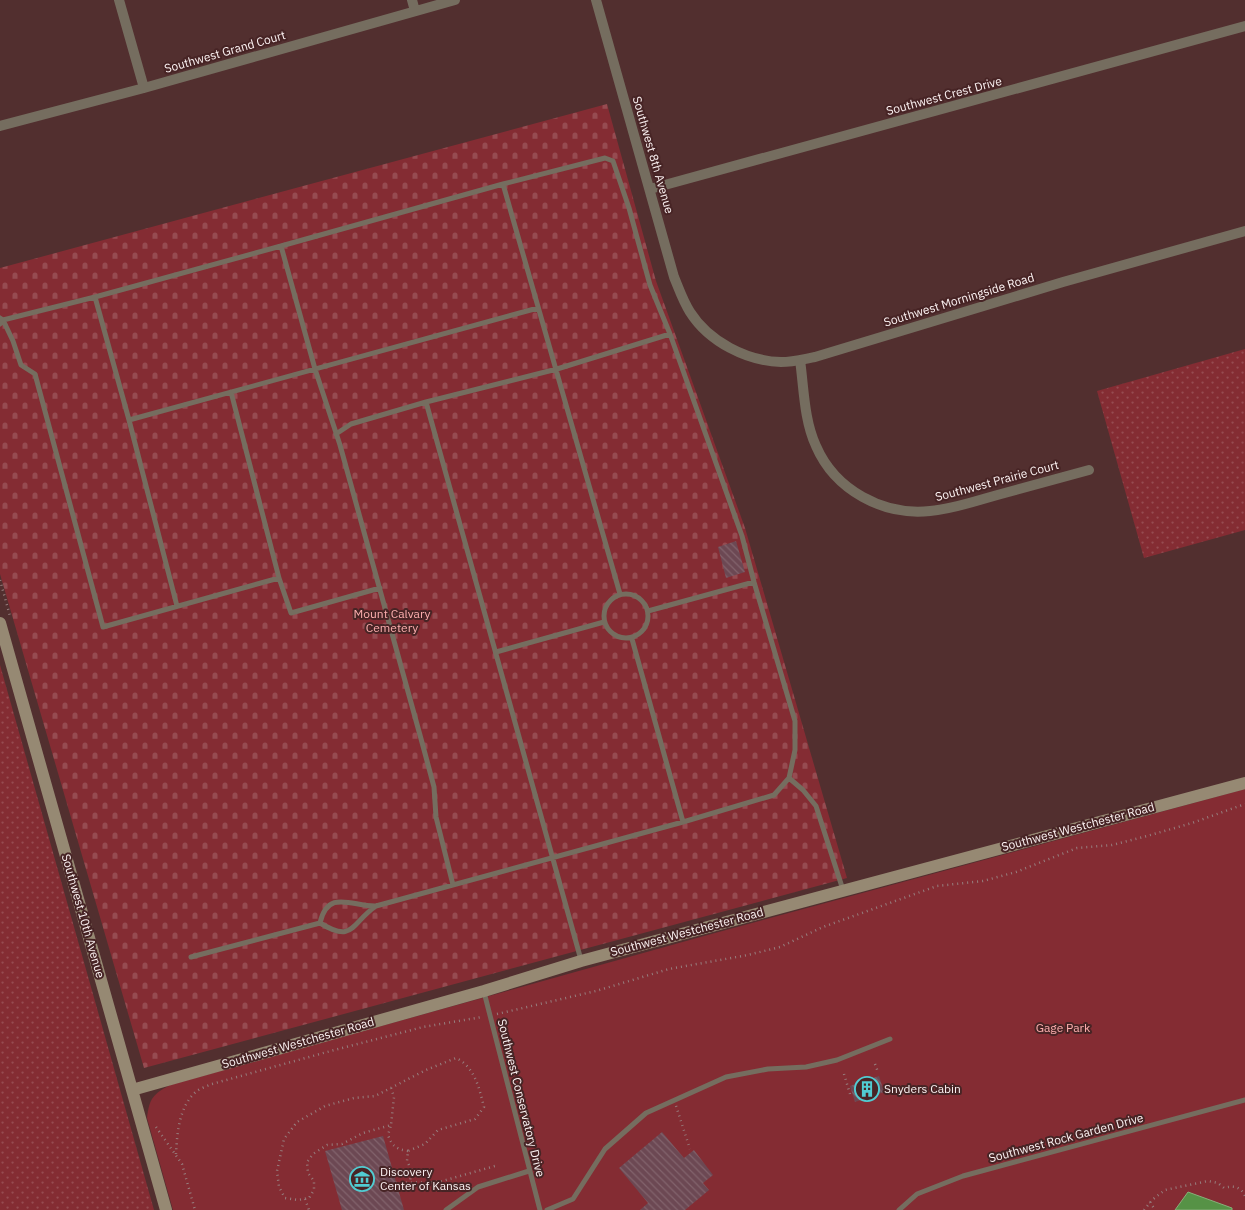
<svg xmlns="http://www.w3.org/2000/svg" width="1245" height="1210" viewBox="0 0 1245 1210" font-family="'IBM Plex Sans',sans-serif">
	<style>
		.grass { fill: url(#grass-dots) }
		.cemetery { fill: url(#cemetery-stones) }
		.park { fill: #842c33 }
		.water { fill: #569246; stroke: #88af7a }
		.building { fill: url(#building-back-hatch) }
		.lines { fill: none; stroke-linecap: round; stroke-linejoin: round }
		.path { stroke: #977e7e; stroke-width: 2.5; stroke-dasharray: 1 4; stroke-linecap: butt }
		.lane { stroke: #756d5f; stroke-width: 5 }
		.street { stroke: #756d5f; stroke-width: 10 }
		.secondary { stroke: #968973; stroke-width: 12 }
		.labels { text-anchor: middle; stroke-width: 4; stroke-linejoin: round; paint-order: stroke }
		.street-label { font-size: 12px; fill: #fcf2f2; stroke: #472425 }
		.park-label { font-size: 12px; fill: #ffb0b0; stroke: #472425 }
		.poi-label { font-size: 12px; fill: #fcf2f2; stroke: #472425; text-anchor: start }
	</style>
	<defs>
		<pattern id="grass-dots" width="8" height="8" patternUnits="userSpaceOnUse" patternTransform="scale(1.25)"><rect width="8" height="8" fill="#842c33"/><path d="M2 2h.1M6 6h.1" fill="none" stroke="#964b51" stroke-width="1.8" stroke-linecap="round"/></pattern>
		<pattern id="cemetery-stones" width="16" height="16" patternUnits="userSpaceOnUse" patternTransform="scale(1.25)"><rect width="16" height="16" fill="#842c33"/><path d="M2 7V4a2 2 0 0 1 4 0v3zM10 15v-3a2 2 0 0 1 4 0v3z" fill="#964b51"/></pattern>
		<pattern id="building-back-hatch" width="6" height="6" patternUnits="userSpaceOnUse" patternTransform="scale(1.25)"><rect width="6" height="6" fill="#6c4853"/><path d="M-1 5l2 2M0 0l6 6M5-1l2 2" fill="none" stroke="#82636c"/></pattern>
	</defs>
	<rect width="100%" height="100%" fill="#522f2f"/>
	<path class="grass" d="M 1245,349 L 1245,530 L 1144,558 L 1097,391 Z
		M 0,665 L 154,1210 L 0,1210 Z"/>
	<path class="cemetery" d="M 607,104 L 656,281 L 745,528 L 847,878 L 144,1068 L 0,574 L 0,268 Z"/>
	<path class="park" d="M 1245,789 L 1245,1210 L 173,1210 L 147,1118 C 149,1099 153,1094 170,1085 L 704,936 Z"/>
	<path class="water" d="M 1188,1192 L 1232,1208 L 1232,1210 L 1175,1210 Z"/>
	<path class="building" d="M 736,541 L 745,572 L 726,578 L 718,547 Z
		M 879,1076 L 884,1092 L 855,1102 L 850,1086 Z
		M 662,1132 L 684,1158 L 694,1150 L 713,1175 L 703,1183 L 709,1190 L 685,1210 L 640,1210 L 648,1203 L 619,1168 Z
		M 383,1136 L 404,1210 L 342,1210 L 325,1151 Z"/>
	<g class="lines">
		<path class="path" d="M 0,580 L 10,616
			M 497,1014 L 596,991 L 669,969 L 748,955 L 780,947 L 823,927 L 937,886 L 983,881 L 1016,872 L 1077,848 L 1112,845 L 1147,836 L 1192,823 L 1245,804
			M 875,1064 L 878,1072
			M 844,1074 L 850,1094
			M 391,1088 L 394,1097 L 391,1125
			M 676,1106 L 690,1149
			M 156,1127 L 182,1164 L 195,1210
			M 408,1151 C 396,1149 392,1146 388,1135 L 391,1125 L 363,1133 L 342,1144 L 327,1145 L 313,1154 L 307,1162 L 308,1173 L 314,1181 L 314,1190 L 309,1198 L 298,1200 L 285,1198 L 279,1187 L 277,1171 L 284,1139 L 297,1122 L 325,1106 L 354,1098 L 375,1096 L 426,1070 L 456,1058 C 475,1067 479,1088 484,1107 L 475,1119 L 438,1130 L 425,1144 L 408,1151 L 407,1161 L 411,1169 L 410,1183
			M 176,1154 C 177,1134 179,1105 197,1091 C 201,1088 207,1086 212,1084 L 327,1052 L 423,1027 L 482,1017
			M 396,1183 L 439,1182 L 495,1166
			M 305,1199 L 309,1210
			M 1150,1202 L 1155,1210
			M 1144,1210 L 1152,1200 L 1165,1190 L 1208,1181 L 1218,1183 L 1224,1188 C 1234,1185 1241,1187 1245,1196"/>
		<path class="lane" d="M 503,184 L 620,594
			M 95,297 L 129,420 L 177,606
			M 0,318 L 3,320 L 13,341 L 21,365 L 35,374 L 103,627 L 279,578 L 291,613 L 380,588
			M 0,324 L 3,320 L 95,297 L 281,246
			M 231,392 L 279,578
			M 426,402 L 581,960
			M 129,420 L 538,308
			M 336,434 L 351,424 L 426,402 L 557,369 L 670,334
			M604 616a22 22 0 1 1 44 0a22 22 0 1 1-44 0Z
			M 648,611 L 754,582
			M 632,639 L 683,822
			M 496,652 L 604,622
			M 789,778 L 803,790 L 816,806 L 843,890
			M 320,923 C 328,888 353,907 376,906 L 683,822 L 774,795 L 789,778 L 795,750 L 795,721 L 754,582 L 742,536 L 670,334 L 650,285 L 629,208 L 613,161 L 605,158 L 503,184 L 281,246 L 315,369 L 340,445 L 423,746 L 434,787 L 436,817 L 453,885
			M 191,957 L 320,923 C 354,944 351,923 376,906
			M 484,992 L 540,1210
			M 446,1210 L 478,1187 L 529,1171
			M 547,1210 L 573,1199 L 605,1149 L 646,1113 L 726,1077 L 768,1069 L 806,1067 L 837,1060 L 890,1039
			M 899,1210 L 917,1194 L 963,1176 L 1245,1100"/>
		<path class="street" d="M 119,0 L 144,88
			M 412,0 L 415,11
			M 596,0 L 674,277 C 679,289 683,301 690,312 C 709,342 747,361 781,362 C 793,362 804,359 815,357 L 1063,282 L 1245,231
			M 0,126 L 144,88 L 455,0
			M 650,189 L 1245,26
			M 800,360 C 804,389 804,420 816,446 C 835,490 883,516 930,511 C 954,509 978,500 1001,494 C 1030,486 1059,478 1089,470"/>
		<path class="secondary" d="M 0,623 L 166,1210
			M 132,1090 L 484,991 L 581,961 L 1245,783"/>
	</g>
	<defs>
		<symbol id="building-ring" viewBox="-11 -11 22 22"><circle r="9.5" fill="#472425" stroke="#51ccd2" stroke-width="1.5"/><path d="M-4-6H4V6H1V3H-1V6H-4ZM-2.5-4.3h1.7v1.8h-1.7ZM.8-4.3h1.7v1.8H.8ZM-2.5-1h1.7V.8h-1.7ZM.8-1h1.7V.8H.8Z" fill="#51ccd2"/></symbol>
		<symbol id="museum-ring" viewBox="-11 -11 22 22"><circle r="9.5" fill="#472425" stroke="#51ccd2" stroke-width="1.5"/><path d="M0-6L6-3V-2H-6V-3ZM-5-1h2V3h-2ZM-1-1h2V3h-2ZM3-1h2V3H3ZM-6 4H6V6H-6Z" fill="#51ccd2"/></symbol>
	</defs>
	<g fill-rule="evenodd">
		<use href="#building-ring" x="853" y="1075" width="28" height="28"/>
		<use href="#museum-ring" x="348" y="1165" width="28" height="28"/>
	</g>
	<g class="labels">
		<g class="street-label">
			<text transform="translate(225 52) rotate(-16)" y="4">Southwest Grand Court</text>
			<text transform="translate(944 96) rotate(-15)" y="4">Southwest Crest Drive</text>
			<text transform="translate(653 155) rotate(74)" y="4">Southwest 8th Avenue</text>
			<text transform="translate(959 300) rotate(-17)" y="4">Southwest Morningside Road</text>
			<text transform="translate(997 481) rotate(-15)" y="4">Southwest Prairie Court</text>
			<text transform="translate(1078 827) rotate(-15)" y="4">Southwest Westchester Road</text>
			<text transform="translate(83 916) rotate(74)" y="4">Southwest 10th Avenue</text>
			<text transform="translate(687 932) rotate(-15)" y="4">Southwest Westchester Road</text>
			<text transform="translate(298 1043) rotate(-16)" y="4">Southwest Westchester Road</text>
			<text transform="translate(521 1098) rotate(76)" y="4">Southwest Conservatory Drive</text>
			<text transform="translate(1066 1138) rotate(-15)" y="4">Southwest Rock Garden Drive</text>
		</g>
		<g class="park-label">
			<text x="392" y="618">Mount Calvary<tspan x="392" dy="14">Cemetery</tspan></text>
			<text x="1063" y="1032">Gage Park</text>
		</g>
		<g class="poi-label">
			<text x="884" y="1093">Snyders Cabin</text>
			<text x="380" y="1176">Discovery<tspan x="380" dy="14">Center of Kansas</tspan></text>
		</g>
	</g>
</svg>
